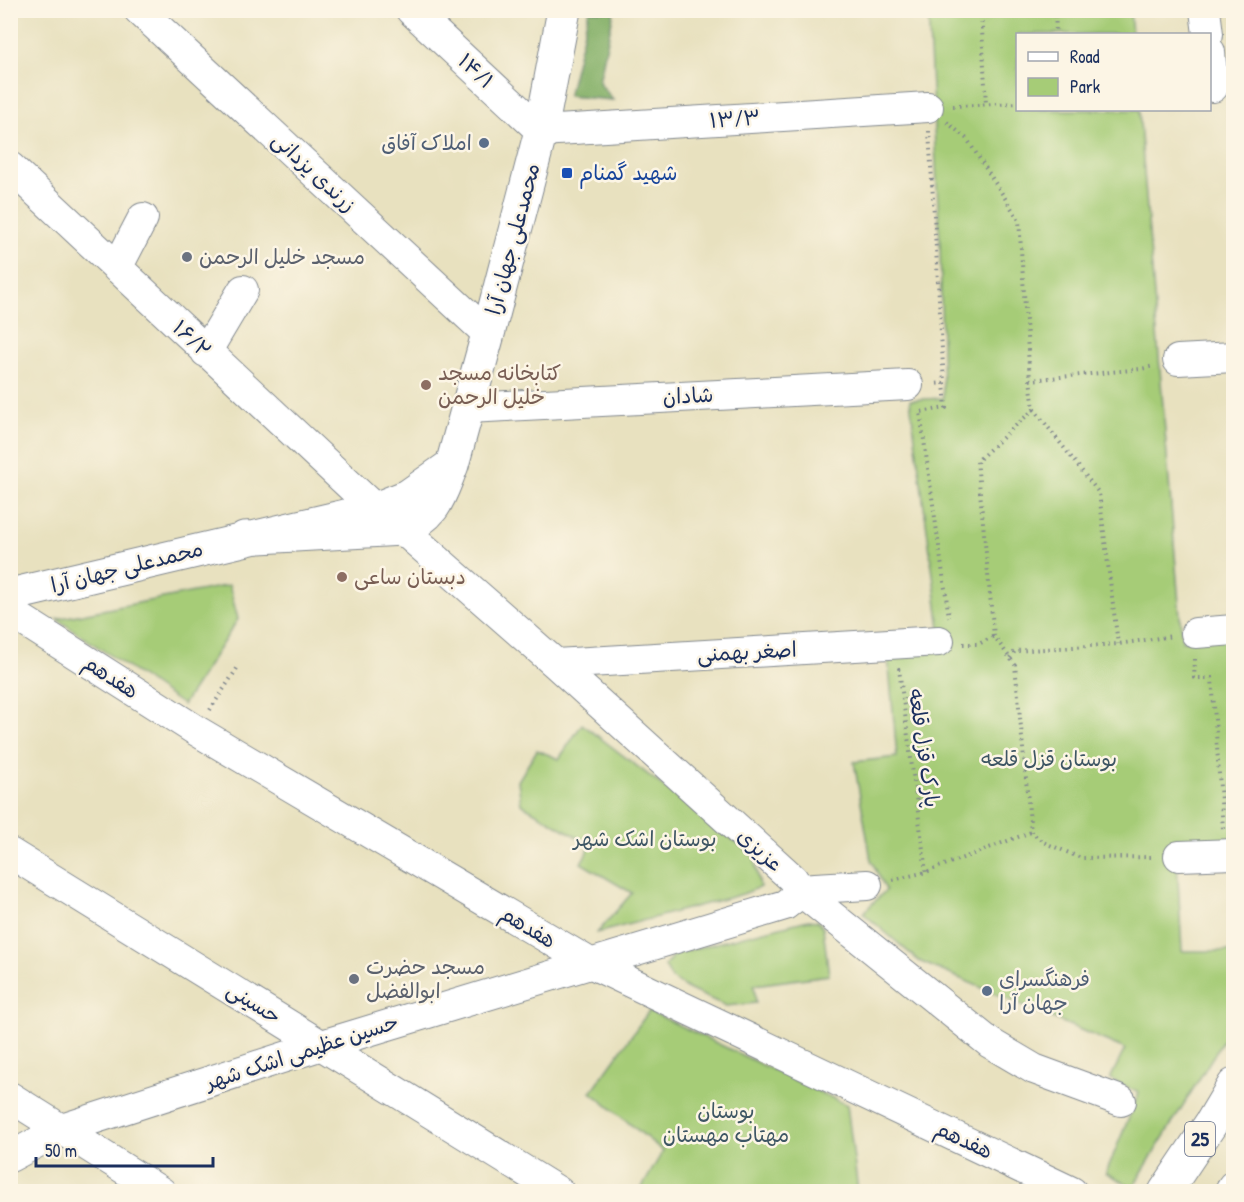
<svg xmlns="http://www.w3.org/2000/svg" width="1244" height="1202" viewBox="0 0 1244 1202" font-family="'Patrick Hand','Playpen Sans Arabic',sans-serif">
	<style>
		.green { fill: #a6cc77; stroke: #607e6a; stroke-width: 1.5 }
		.forest { fill: #84b068; stroke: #507063; stroke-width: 1.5 }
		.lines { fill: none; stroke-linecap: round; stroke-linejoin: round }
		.minor-casing { stroke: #82888e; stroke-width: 32 }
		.major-casing { stroke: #82888e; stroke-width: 35 }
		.highway-casing { stroke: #82888e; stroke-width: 35 }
		.path { stroke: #82888e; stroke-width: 4; stroke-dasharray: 1.5 4.5; stroke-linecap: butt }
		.minor { stroke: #fff; stroke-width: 30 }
		.major { stroke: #fff; stroke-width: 33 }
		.highway { stroke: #fff; stroke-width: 33 }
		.service-dot { fill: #5c6f8a; stroke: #fcf5e5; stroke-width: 2 }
		.transit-dot { fill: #1a4fb4; stroke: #fcf5e5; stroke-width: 2 }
		.worship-dot { fill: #6b7280; stroke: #fcf5e5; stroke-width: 2 }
		.education-dot { fill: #8d6e63; stroke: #fcf5e5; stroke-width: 2 }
		.labels { text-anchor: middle; stroke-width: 5; stroke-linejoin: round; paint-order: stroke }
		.shield { fill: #fcf5e5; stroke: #5e6a86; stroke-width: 1.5 }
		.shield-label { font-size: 20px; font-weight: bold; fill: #1b2f5e }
		.street-label { font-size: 21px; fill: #1b2f5e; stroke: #fcf5e5 }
		.service-label { font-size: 21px; fill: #4e5e75; stroke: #fcf5e5; text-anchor: end }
		.transit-label { font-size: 21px; fill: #164399; stroke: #fcf5e5; text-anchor: start }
		.worship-label { font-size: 21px; fill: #5b616d; stroke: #fcf5e5; text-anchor: start }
		.education-label { font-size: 21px; fill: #785e54; stroke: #fcf5e5; text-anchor: start }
		.park-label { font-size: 21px; fill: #3e5664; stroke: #fcf5e5 }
	</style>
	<rect width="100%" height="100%" fill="#fcf5e5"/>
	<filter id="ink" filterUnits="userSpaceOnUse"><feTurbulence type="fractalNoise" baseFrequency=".0167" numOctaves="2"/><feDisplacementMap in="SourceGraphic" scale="12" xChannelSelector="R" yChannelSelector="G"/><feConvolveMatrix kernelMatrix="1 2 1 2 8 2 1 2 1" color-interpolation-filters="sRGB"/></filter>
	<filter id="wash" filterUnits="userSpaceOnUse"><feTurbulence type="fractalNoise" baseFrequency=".008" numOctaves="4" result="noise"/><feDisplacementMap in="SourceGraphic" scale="24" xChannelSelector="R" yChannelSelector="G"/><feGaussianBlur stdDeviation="1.35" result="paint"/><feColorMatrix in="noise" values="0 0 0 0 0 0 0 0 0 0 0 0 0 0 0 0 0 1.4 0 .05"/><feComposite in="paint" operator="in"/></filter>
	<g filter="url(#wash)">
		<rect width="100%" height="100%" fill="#e8e1bf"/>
		<path class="green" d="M 928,11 L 1130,11 L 1132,34 L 1018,34 L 1018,110 L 1139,110 L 1182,641 L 1233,636 L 1233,840 L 1176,843 L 1182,951 L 1233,951 L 1233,1024 L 1133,1187 L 1106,1173 L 1139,1093 L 1110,1079 L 1125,1049 L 919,961 L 863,913 L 886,890 L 871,860 L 854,762 L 897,757 L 888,656 L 943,651 L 910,400 L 943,398 L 940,242 Z
			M 229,585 L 238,619 L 183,705 L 57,619 Z
			M 582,724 L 754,856 L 760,887 L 743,894 L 597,933 L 632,893 L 581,863 L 591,845 L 521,804 L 518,781 L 537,750 L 559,759 Z
			M 808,920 L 818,921 L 823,928 L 829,975 L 754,985 L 756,1003 L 726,1006 L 688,989 L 672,979 L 665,966 L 674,954 Z
			M 649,1011 L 847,1105 L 858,1191 L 640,1191 L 663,1151 L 591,1092 Z"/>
		<path class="forest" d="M 589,11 L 614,11 L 599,82 L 613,100 L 568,96 Z"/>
	</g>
	<g filter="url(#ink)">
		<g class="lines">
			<defs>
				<path id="minor" d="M 139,10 L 488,334
					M 411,10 L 541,131 L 928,107
					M 1205,10 L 1208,34
					M 1210,52 L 1213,87
					M 10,167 L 375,509
					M 117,268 L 143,218
					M 206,352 L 243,290
					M 1178,360 L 1234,357
					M 468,408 L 908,385
					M 402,529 L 556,664 L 793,879 L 798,889 L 990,1043 L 1034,1069 L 1121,1101
					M 10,612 L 197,731 L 590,963 L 1072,1192
					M 1196,633 L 1234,630
					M 556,664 L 939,641
					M 10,853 L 559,1192
					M 1179,856 L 1234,854
					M 798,889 L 867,885
					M 10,1097 L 161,1192
					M 10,1157 L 62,1129 L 322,1045 L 785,905 L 795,897 L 798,889"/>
				<path id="major" d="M 452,465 L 488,334 L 541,131 L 564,10
					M 10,595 L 375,509 L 408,496 L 452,465 C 439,497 436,516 402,529 L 244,538"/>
				<path id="highway" d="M 1165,1192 L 1212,1122 L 1234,1085
					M 1231,1192 L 1234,1187"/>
			</defs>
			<use href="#minor" class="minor-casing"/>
			<use href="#major" class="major-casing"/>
			<use href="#highway" class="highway-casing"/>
			<path class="path" d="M 981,10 L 986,105
				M 1055,10 L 1056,34
				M 953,106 L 1018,103
				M 947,122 L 967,139 L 1019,220 L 1030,380 L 1034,409 L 977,461 L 994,636 L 1015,665 L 1031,832 L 1043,842 L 1081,858 L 1154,857
				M 929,131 L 944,383 L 934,384
				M 1030,380 L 1141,369 L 1154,366
				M 944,383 L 946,408 L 920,412 L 949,617
				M 1034,409 L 1099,493 L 1118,644
				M 963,644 L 979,644 L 994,636
				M 1010,658 L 1015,651 L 1118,644 L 1173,636
				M 1195,659 L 1194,678 L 1212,678 L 1223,829
				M 900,669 L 899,669 L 926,872
				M 210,710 L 238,667
				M 893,880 L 926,872 L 1031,832"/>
			<use href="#minor" class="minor"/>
			<use href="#major" class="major"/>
			<use href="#highway" class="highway"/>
		</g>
	</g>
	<g class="service-dot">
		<circle cx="484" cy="143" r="6"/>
		<circle cx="987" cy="991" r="6"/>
	</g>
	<rect class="transit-dot" x="561" y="167" width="12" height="12" rx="3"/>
	<g class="worship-dot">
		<circle cx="187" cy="257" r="6"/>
		<circle cx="354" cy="979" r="6"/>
	</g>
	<g class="education-dot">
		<circle cx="426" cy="385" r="6"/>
		<circle cx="342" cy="577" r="6"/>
	</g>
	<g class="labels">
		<rect class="shield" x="1185" y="1122" width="30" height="34" rx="4.5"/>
		<g class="shield-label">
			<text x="1200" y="1146">25</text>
		</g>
		<g class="street-label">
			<text transform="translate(476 71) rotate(43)" y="7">۱۴/۱</text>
			<text transform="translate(735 119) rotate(-4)" y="7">۱۳/۳</text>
			<text transform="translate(314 172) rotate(43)" y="7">زرندی یزدانی</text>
			<text transform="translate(513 239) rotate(-75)" y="7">محمدعلی جهان آرا</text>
			<text transform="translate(192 339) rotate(43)" y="7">۱۶/۲</text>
			<text transform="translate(688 396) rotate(-3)" y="7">شادان</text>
			<text transform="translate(127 567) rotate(-14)" y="7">محمدعلی جهان آرا</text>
			<text transform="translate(747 652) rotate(-3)" y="7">اصغر بهمنی</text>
			<text transform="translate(111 677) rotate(33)" y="7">هفدهم</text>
			<text transform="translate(924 748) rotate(82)" y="7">پارک قزل قلعه</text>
			<text transform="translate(760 850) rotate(42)" y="7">عزیزی</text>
			<text transform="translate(528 927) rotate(31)" y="7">هفدهم</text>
			<text transform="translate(254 1003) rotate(32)" y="7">حسینی</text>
			<text transform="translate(302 1052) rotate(-18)" y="7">حسین عظیمی اشک شهر</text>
			<text transform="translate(964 1140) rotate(25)" y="7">هفدهم</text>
		</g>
		<g class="service-label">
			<text x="472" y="150">املاک آفاق</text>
			<text x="999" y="986" text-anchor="start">فرهنگسرای<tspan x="999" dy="24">جهان آرا</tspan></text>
		</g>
		<g class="transit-label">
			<text x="579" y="180">شهید گمنام</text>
		</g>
		<g class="worship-label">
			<text x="199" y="264">مسجد خلیل الرحمن</text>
			<text x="366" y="974">مسجد حضرت<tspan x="366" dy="24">ابوالفضل</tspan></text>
		</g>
		<g class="education-label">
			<text x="438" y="380">كتابخانه مسجد<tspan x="438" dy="24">خليل الرحمن</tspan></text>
			<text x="354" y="584">دبستان ساعی</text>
		</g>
		<g class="park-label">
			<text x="1049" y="766">بوستان قزل قلعه</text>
			<text x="645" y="846">بوستان اشک شهر</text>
			<text x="726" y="1118">بوستان<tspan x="726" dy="24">مهتاب مهستان</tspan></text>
		</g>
	</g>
	<rect width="1244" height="1202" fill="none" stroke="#fcf5e5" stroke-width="36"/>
	<rect x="1016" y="33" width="195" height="78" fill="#fcf5e5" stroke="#a2a6af" stroke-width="1.5"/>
	<rect x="1028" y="52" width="30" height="9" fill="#ffffff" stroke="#a2a6af" stroke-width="1.5"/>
	<text x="1070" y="63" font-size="18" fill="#1b2f5e">Road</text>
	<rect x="1028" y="78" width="30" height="18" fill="#a6cc77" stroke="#a2a6af" stroke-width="1.5"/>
	<text x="1070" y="93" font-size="18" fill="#1b2f5e">Park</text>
	<path d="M36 1157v9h177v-9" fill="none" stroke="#1b2f5e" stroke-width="3"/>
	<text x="45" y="1157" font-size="18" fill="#1b2f5e" stroke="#fcf5e5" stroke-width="4.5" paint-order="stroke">50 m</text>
</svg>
